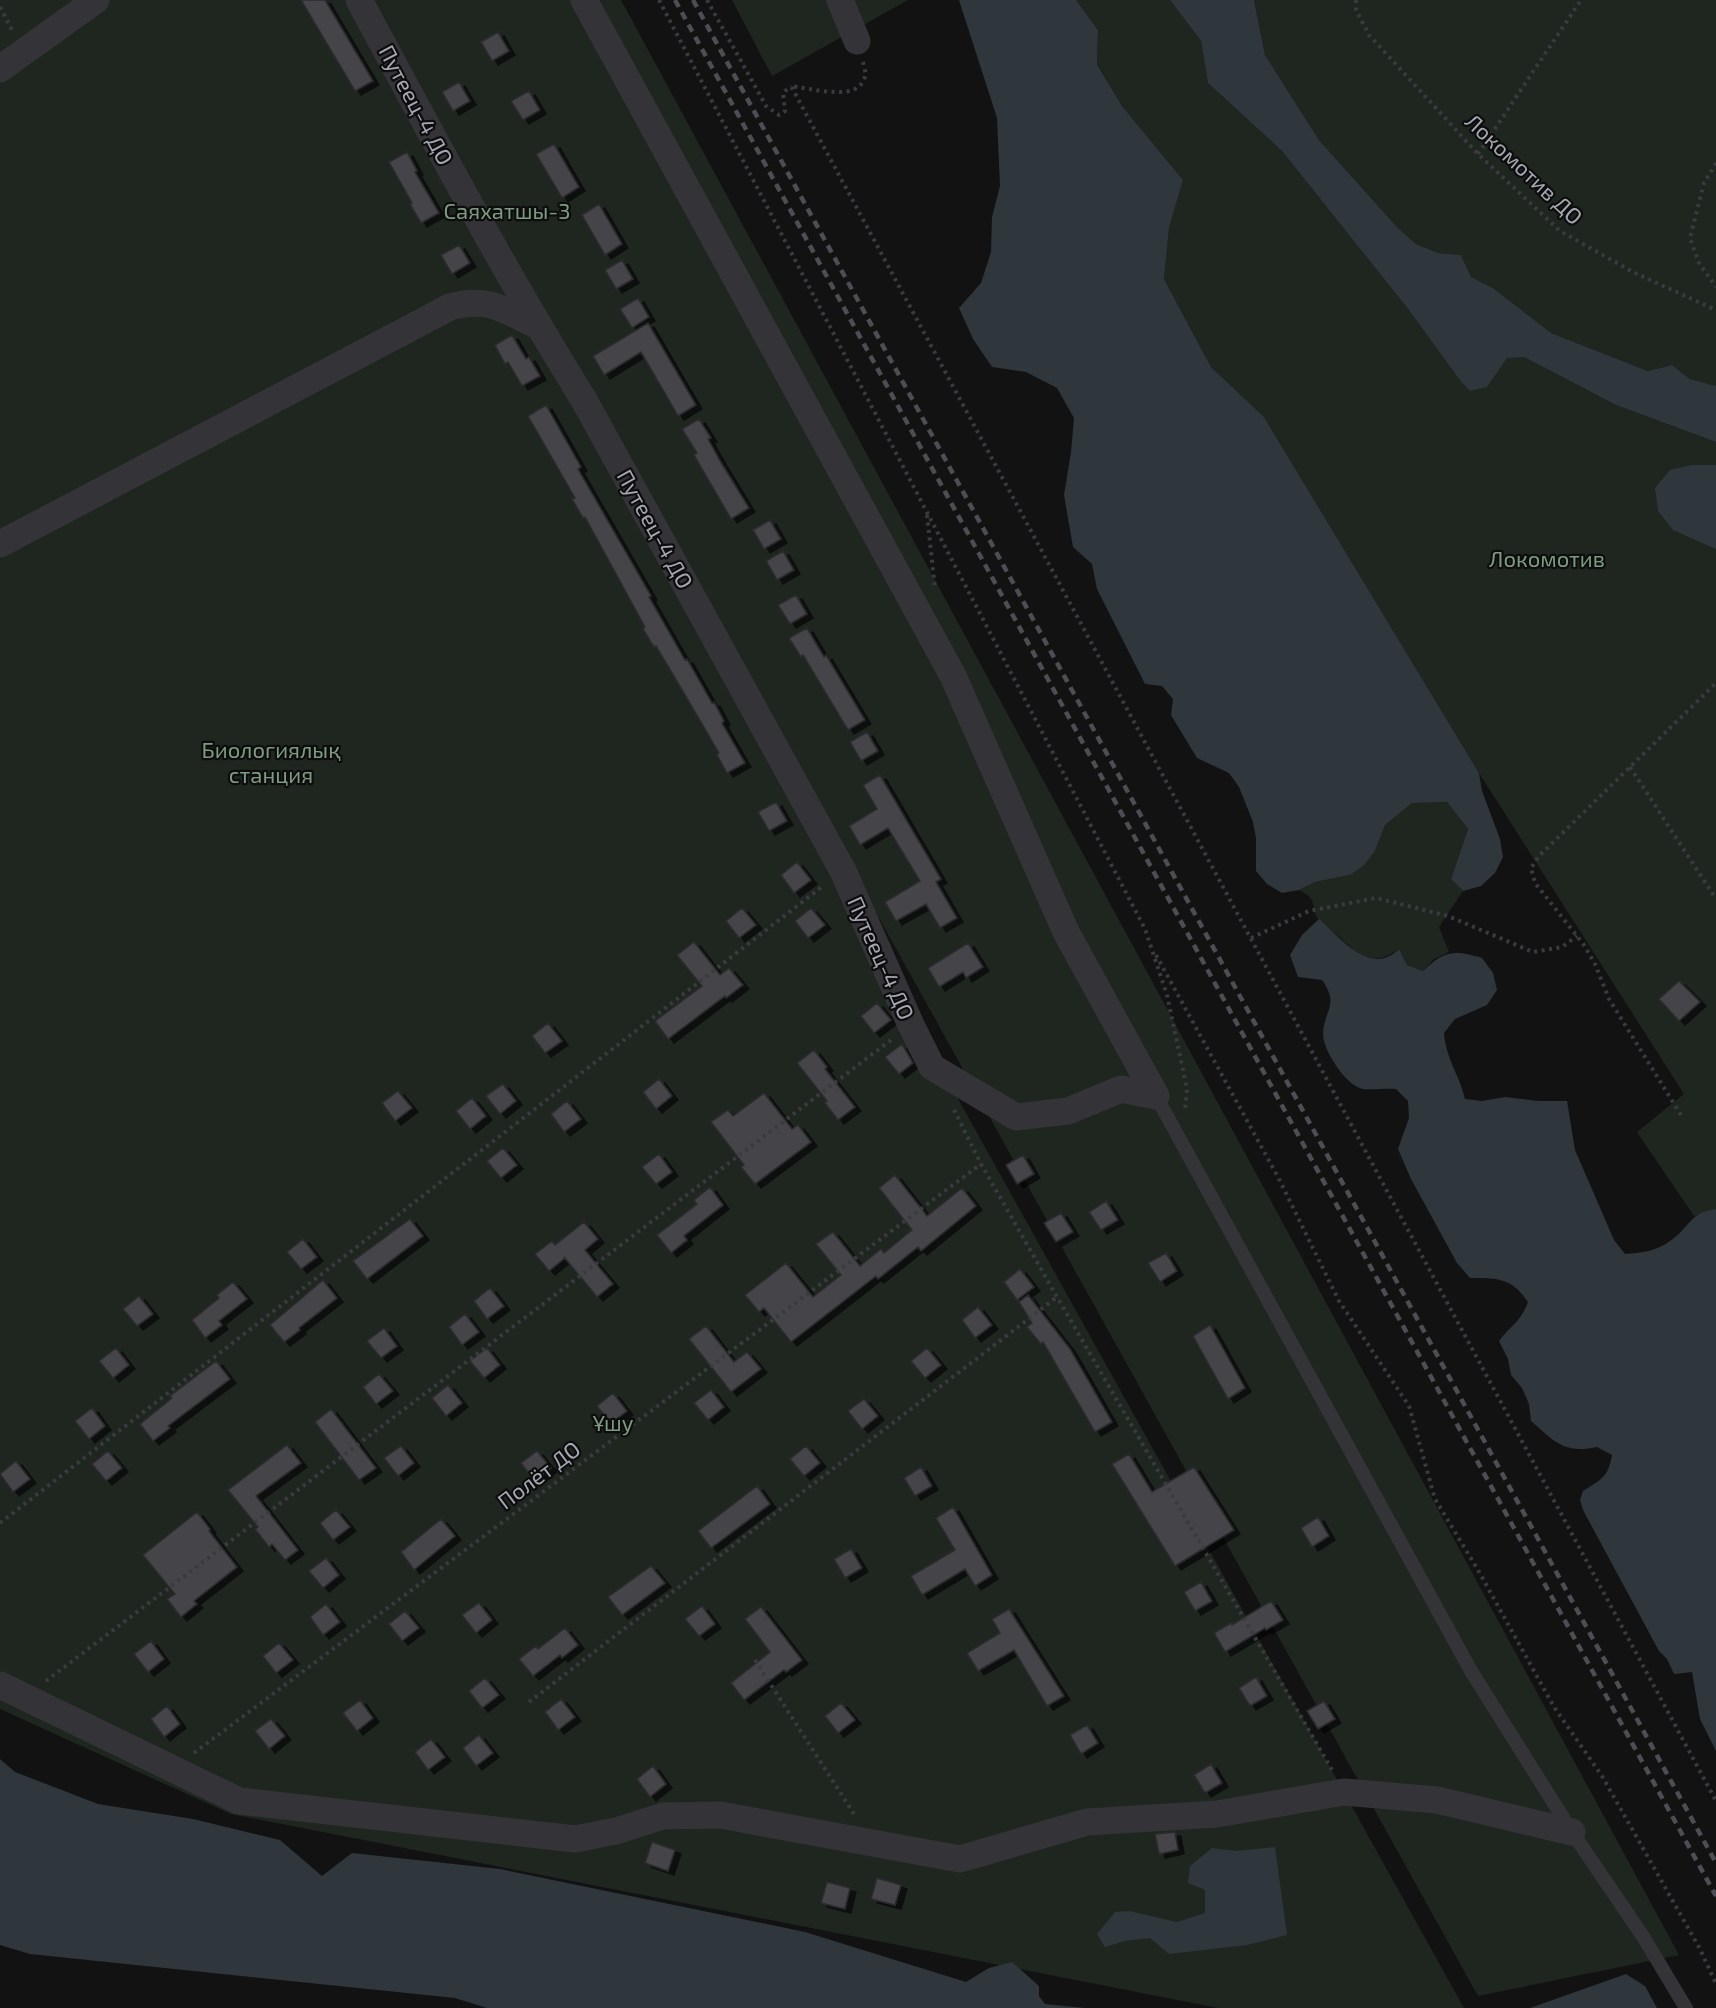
<svg xmlns="http://www.w3.org/2000/svg" width="1716" height="2008" viewBox="0 0 1716 2008" font-family="'Exo 2',sans-serif">
	<style>
		.green { fill: #1f2620 }
		.water { fill: #2f363c }
		.building { fill: #444448; stroke: #2c2c2f; stroke-width: 1.5; filter: url(#shadow) }
		.lines { fill: none; stroke-linecap: round; stroke-linejoin: round }
		.path { stroke: #3a3b3f; stroke-width: 4; stroke-dasharray: 3 4.5; stroke-linecap: butt }
		.lane { stroke: #343438; stroke-width: 14 }
		.street { stroke: #343438; stroke-width: 27 }
		.rail { stroke: #4d4e53; stroke-width: 4.5; stroke-dasharray: 8 6; stroke-linecap: butt }
		.labels { text-anchor: middle; stroke-width: 4.5; stroke-linejoin: round; paint-order: stroke }
		.street-label { font-size: 22px; fill: #a5a8b2; stroke: #0d0d0e }
		.park-label { font-size: 22px; fill: #7e9b82; stroke: #0d0d0e }
	</style>
	<defs>
		<filter id="shadow"><feDropShadow dx="6" dy="4" stdDeviation="0" flood-color="#0009"/></filter>
	</defs>
	<rect width="100%" height="100%" fill="#121213"/>
	<path class="green" d="M 0,0 L 621,0 L 1679,1955 L 1478,1996 L 769,720 L 754,732 L 1464,2008 L 1218,2008 L 231,1814 L 0,1709 Z
		M 732,0 L 908,0 L 772,76 Z
		M 1076,0 L 1170,0 L 1201,41 L 1208,83 L 1282,151 L 1408,309 L 1459,379 L 1487,387 L 1507,357 L 1524,357 L 1616,405 L 1716,442 L 1716,1209 L 1694,1216 L 1637,1132 L 1684,1094 L 1479,773 L 1264,417 L 1211,367 L 1164,279 L 1169,228 L 1183,180 L 1122,106 L 1097,63 L 1098,30 Z
		M 1254,0 L 1716,0 L 1716,386 L 1690,379 L 1672,365 L 1648,371 L 1551,333 L 1493,288 L 1471,277 L 1461,255 L 1438,253 L 1416,244 L 1397,227 L 1319,140 L 1265,55 Z
		M 1447,802 L 1468,829 L 1451,879 L 1463,891 L 1439,927 L 1449,952 L 1434,959 L 1423,971 L 1407,965 L 1399,949 C 1370,969 1361,955 1338,936 C 1332,931 1324,926 1319,920 C 1310,908 1319,899 1299,890 L 1315,882 L 1350,875 L 1375,851 L 1385,825 L 1412,803 Z"/>
	<path class="water" d="M 959,0 L 1076,0 L 1098,30 L 1097,64 L 1122,106 L 1183,180 L 1169,228 L 1164,279 L 1211,367 L 1264,417 L 1479,773 L 1482,791 L 1500,839 L 1503,857 L 1495,873 L 1481,886 L 1463,891 L 1451,879 L 1468,829 L 1447,802 L 1412,803 L 1385,825 L 1375,851 L 1364,865 L 1350,875 L 1315,882 L 1299,890 L 1282,893 L 1267,884 L 1256,871 L 1256,838 L 1253,822 L 1239,787 L 1229,773 L 1197,758 L 1171,715 L 1173,699 L 1162,686 L 1145,684 L 1097,589 L 1092,564 L 1073,547 L 1064,495 L 1071,452 L 1074,418 L 1057,388 L 1026,372 L 992,367 L 973,339 L 959,308 L 981,283 L 991,252 L 992,217 L 1000,186 L 997,118 Z
		M 1170,0 L 1254,0 L 1265,55 L 1319,140 L 1397,227 L 1416,244 L 1438,253 L 1461,255 L 1471,277 L 1493,288 L 1551,333 L 1648,371 L 1672,365 L 1690,379 L 1716,386 L 1716,442 L 1616,405 L 1524,357 L 1507,358 L 1487,387 L 1470,391 L 1459,379 L 1408,309 L 1282,151 L 1208,83 L 1201,41 Z
		M 1692,465 L 1716,465 L 1716,549 L 1673,530 L 1658,511 L 1655,488 L 1670,470 Z
		M 1319,919 C 1335,933 1364,968 1387,957 C 1391,956 1396,952 1399,949 L 1407,965 L 1423,971 C 1445,950 1454,950 1482,958 L 1493,973 L 1497,990 L 1487,1005 L 1455,1019 L 1444,1033 C 1446,1059 1459,1074 1465,1099 L 1482,1101 L 1505,1097 L 1538,1101 L 1567,1101 L 1575,1150 L 1614,1240 L 1625,1254 C 1641,1253 1657,1251 1670,1241 C 1690,1228 1688,1213 1716,1209 L 1716,1751 L 1700,1719 L 1692,1672 L 1674,1674 L 1667,1659 L 1659,1651 L 1583,1510 L 1580,1500 L 1583,1491 C 1602,1479 1608,1477 1612,1455 L 1597,1447 C 1564,1454 1555,1442 1531,1421 L 1529,1404 L 1522,1388 L 1511,1375 L 1508,1359 L 1499,1341 C 1511,1325 1521,1322 1528,1302 C 1512,1278 1498,1278 1470,1278 L 1457,1263 L 1411,1179 L 1398,1149 L 1409,1118 L 1408,1101 L 1396,1089 C 1385,1088 1373,1090 1363,1089 C 1346,1086 1323,1050 1323,1034 C 1324,1009 1340,1006 1322,980 L 1298,977 L 1290,955 L 1302,935 Z
		M 0,1759 L 15,1772 L 98,1804 L 193,1819 L 280,1840 L 322,1876 L 352,1853 L 500,1869 L 805,1932 L 966,1982 L 989,1968 L 1012,1962 L 1039,1986 L 1039,1996 L 1045,2004 L 1085,2008 L 487,2008 L 455,1998 L 30,1954 L 0,1945 Z
		M 1275,1847 L 1287,1935 L 1247,1945 L 1169,1954 L 1150,1938 L 1125,1941 L 1105,1947 L 1097,1934 L 1115,1912 L 1129,1911 L 1177,1922 L 1205,1913 L 1205,1890 L 1188,1883 L 1190,1866 L 1212,1848 L 1236,1851 Z
		M 1626,1974 L 1645,1986 L 1657,2008 L 1530,2008 Z"/>
	<path class="building" d="M 301,0 L 325,0 L 373,81 L 355,91 Z
		M 498,32 L 509,51 L 492,61 L 481,42 Z
		M 459,82 L 470,101 L 453,111 L 442,92 Z
		M 529,91 L 540,110 L 523,120 L 511,101 Z
		M 554,144 L 579,187 L 562,198 L 536,154 Z
		M 407,152 L 417,171 L 415,172 L 439,213 L 421,223 L 410,204 L 412,203 L 389,162 Z
		M 599,204 L 622,244 L 605,255 L 582,215 Z
		M 459,245 L 470,263 L 452,274 L 441,255 Z
		M 622,260 L 633,279 L 616,289 L 605,270 Z
		M 638,298 L 649,317 L 632,328 L 620,309 Z
		M 648,323 L 696,405 L 678,416 L 641,352 L 604,375 L 593,356 Z
		M 512,335 L 526,359 L 529,357 L 540,376 L 522,386 L 508,362 L 505,364 L 495,345 Z
		M 546,405 L 581,467 L 578,469 L 651,596 L 649,597 L 685,660 L 687,659 L 712,703 L 714,702 L 724,721 L 722,723 L 745,763 L 727,773 L 717,755 L 719,753 L 681,688 L 656,646 L 654,647 L 643,629 L 645,627 L 585,517 L 583,518 L 572,499 L 575,498 L 528,416 Z
		M 699,419 L 711,438 L 708,439 L 722,464 L 749,508 L 731,519 L 694,455 L 697,453 L 682,429 Z
		M 770,520 L 781,539 L 764,549 L 753,530 Z
		M 783,551 L 794,570 L 777,580 L 766,561 Z
		M 796,595 L 807,614 L 790,624 L 778,605 Z
		M 807,628 L 824,657 L 826,655 L 865,720 L 848,730 L 803,655 L 801,657 L 789,638 Z
		M 867,732 L 878,751 L 861,761 L 850,742 Z
		M 880,775 L 941,879 L 936,882 L 957,918 L 940,928 L 926,904 L 896,921 L 885,902 L 920,881 L 888,828 L 860,845 L 849,826 L 877,809 L 863,785 Z
		M 776,802 L 787,821 L 769,831 L 758,812 Z
		M 797,862 L 811,880 L 794,893 L 781,875 Z
		M 742,908 L 756,925 L 739,938 L 726,921 Z
		M 811,908 L 825,925 L 808,938 L 795,921 Z
		M 694,942 L 720,975 L 729,968 L 743,985 L 726,998 L 725,996 L 668,1039 L 655,1021 L 702,986 L 677,955 Z
		M 968,943 L 983,967 L 966,978 L 963,972 L 939,987 L 928,968 Z
		M 1679,981 L 1700,1002 L 1679,1021 L 1659,999 Z
		M 877,1003 L 891,1020 L 874,1033 L 861,1016 Z
		M 548,1023 L 562,1041 L 545,1053 L 532,1036 Z
		M 902,1044 L 913,1063 L 899,1074 L 885,1057 Z
		M 814,1050 L 827,1067 L 825,1069 L 855,1107 L 838,1120 L 825,1103 L 827,1101 L 797,1063 Z
		M 659,1079 L 672,1096 L 656,1109 L 643,1092 Z
		M 503,1084 L 516,1101 L 500,1114 L 486,1096 Z
		M 398,1091 L 412,1108 L 395,1121 L 382,1103 Z
		M 764,1093 L 792,1129 L 798,1125 L 811,1142 L 755,1184 L 741,1167 L 744,1165 L 711,1122 L 728,1110 L 733,1116 Z
		M 472,1098 L 486,1116 L 470,1129 L 456,1111 Z
		M 567,1101 L 581,1119 L 564,1132 L 551,1114 Z
		M 503,1148 L 517,1165 L 501,1178 L 487,1161 Z
		M 659,1154 L 672,1172 L 656,1184 L 642,1167 Z
		M 1023,1155 L 1034,1174 L 1017,1184 L 1006,1165 Z
		M 895,1175 L 927,1216 L 962,1188 L 976,1206 L 921,1251 L 918,1247 L 878,1279 L 876,1276 L 791,1342 L 764,1308 L 759,1312 L 745,1295 L 786,1263 L 813,1297 L 841,1275 L 816,1244 L 833,1232 L 860,1266 L 881,1249 L 884,1253 L 912,1230 L 879,1188 Z
		M 710,1187 L 723,1205 L 684,1236 L 687,1240 L 671,1253 L 657,1235 L 697,1204 L 694,1200 Z
		M 1106,1201 L 1118,1220 L 1101,1230 L 1089,1212 Z
		M 1061,1213 L 1073,1232 L 1056,1242 L 1044,1223 Z
		M 410,1219 L 423,1236 L 367,1279 L 353,1261 Z
		M 584,1222 L 598,1239 L 585,1250 L 613,1284 L 597,1297 L 564,1257 L 565,1258 L 549,1271 L 535,1254 L 552,1241 L 555,1245 Z
		M 303,1239 L 317,1257 L 301,1269 L 287,1252 Z
		M 1166,1253 L 1177,1271 L 1160,1282 L 1148,1263 Z
		M 1020,1269 L 1034,1287 L 1017,1300 L 1004,1282 Z
		M 323,1280 L 337,1298 L 299,1328 L 300,1330 L 284,1342 L 270,1325 Z
		M 233,1282 L 247,1299 L 219,1321 L 222,1325 L 205,1338 L 192,1320 L 219,1298 L 217,1295 Z
		M 490,1288 L 504,1306 L 487,1319 L 474,1301 Z
		M 1028,1295 L 1070,1349 L 1112,1422 L 1095,1432 L 1043,1342 L 1041,1344 L 1027,1327 L 1032,1323 L 1019,1302 Z
		M 139,1296 L 153,1314 L 137,1326 L 123,1309 Z
		M 978,1307 L 992,1325 L 975,1338 L 962,1320 Z
		M 465,1314 L 479,1332 L 462,1345 L 449,1327 Z
		M 1210,1325 L 1245,1388 L 1228,1399 L 1193,1336 Z
		M 706,1326 L 734,1362 L 747,1352 L 761,1369 L 731,1392 L 689,1339 Z
		M 384,1328 L 397,1346 L 381,1358 L 367,1341 Z
		M 116,1348 L 129,1365 L 113,1378 L 99,1361 Z
		M 487,1348 L 500,1365 L 484,1378 L 470,1361 Z
		M 927,1348 L 941,1365 L 925,1378 L 911,1361 Z
		M 216,1361 L 230,1379 L 168,1426 L 170,1428 L 153,1441 L 140,1424 L 172,1398 L 170,1396 Z
		M 379,1374 L 393,1391 L 376,1404 L 363,1387 Z
		M 448,1385 L 462,1403 L 446,1416 L 432,1398 Z
		M 711,1390 L 724,1407 L 708,1420 L 694,1403 Z
		M 613,1393 L 627,1411 L 611,1423 L 597,1406 Z
		M 864,1399 L 878,1416 L 862,1429 L 848,1411 Z
		M 92,1408 L 105,1426 L 89,1439 L 75,1421 Z
		M 331,1409 L 376,1468 L 359,1480 L 315,1422 Z
		M 287,1445 L 301,1463 L 256,1496 L 298,1550 L 285,1560 L 272,1544 L 269,1547 L 255,1529 L 258,1527 L 228,1490 Z
		M 401,1446 L 414,1463 L 398,1476 L 384,1458 Z
		M 806,1446 L 820,1463 L 804,1476 L 790,1459 Z
		M 108,1451 L 122,1468 L 106,1481 L 92,1464 Z
		M 537,1451 L 551,1468 L 535,1481 L 521,1463 Z
		M 1129,1454 L 1152,1492 L 1194,1467 L 1234,1530 L 1175,1566 L 1112,1464 Z
		M 16,1461 L 30,1479 L 13,1492 L 0,1474 Z
		M 921,1467 L 932,1486 L 915,1496 L 904,1478 Z
		M 757,1486 L 770,1504 L 711,1548 L 698,1531 Z
		M 953,1507 L 992,1575 L 975,1586 L 965,1569 L 922,1595 L 911,1576 L 955,1550 L 936,1518 Z
		M 336,1510 L 350,1527 L 333,1540 L 320,1523 Z
		M 197,1512 L 210,1529 L 209,1531 L 237,1567 L 194,1601 L 197,1604 L 181,1617 L 167,1599 L 175,1594 L 143,1555 Z
		M 1318,1517 L 1329,1536 L 1312,1547 L 1301,1528 Z
		M 441,1519 L 455,1536 L 414,1570 L 401,1552 Z
		M 851,1549 L 862,1568 L 845,1578 L 834,1559 Z
		M 326,1558 L 339,1575 L 323,1588 L 309,1571 Z
		M 651,1566 L 665,1583 L 622,1615 L 608,1597 Z
		M 1201,1582 L 1212,1601 L 1195,1611 L 1184,1592 Z
		M 1271,1601 L 1283,1620 L 1266,1630 L 1265,1628 L 1225,1652 L 1214,1633 L 1231,1623 L 1232,1625 Z
		M 479,1603 L 492,1620 L 476,1633 L 462,1615 Z
		M 326,1604 L 340,1622 L 323,1635 L 310,1617 Z
		M 702,1606 L 715,1624 L 699,1636 L 685,1619 Z
		M 761,1607 L 802,1660 L 786,1672 L 784,1670 L 744,1700 L 731,1683 L 770,1652 L 745,1619 Z
		M 1009,1609 L 1064,1696 L 1047,1706 L 1014,1650 L 978,1671 L 967,1653 L 1000,1633 L 992,1619 Z
		M 405,1611 L 419,1628 L 402,1641 L 389,1624 Z
		M 565,1628 L 578,1645 L 562,1658 L 560,1655 L 533,1676 L 519,1659 L 536,1646 L 538,1649 Z
		M 151,1641 L 164,1659 L 148,1672 L 134,1654 Z
		M 279,1643 L 293,1660 L 276,1673 L 263,1656 Z
		M 1256,1677 L 1267,1696 L 1250,1706 L 1239,1688 Z
		M 485,1678 L 499,1695 L 482,1708 L 469,1691 Z
		M 561,1699 L 575,1717 L 558,1730 L 545,1712 Z
		M 360,1700 L 373,1718 L 357,1731 L 343,1713 Z
		M 1324,1701 L 1335,1719 L 1318,1729 L 1307,1711 Z
		M 841,1703 L 855,1720 L 838,1733 L 825,1716 Z
		M 167,1706 L 180,1724 L 164,1737 L 151,1719 Z
		M 271,1719 L 285,1736 L 269,1749 L 255,1731 Z
		M 1087,1725 L 1098,1743 L 1081,1754 L 1070,1735 Z
		M 479,1735 L 493,1753 L 476,1766 L 463,1748 Z
		M 431,1739 L 445,1757 L 428,1770 L 415,1752 Z
		M 1211,1764 L 1222,1783 L 1205,1793 L 1194,1775 Z
		M 653,1766 L 666,1784 L 650,1797 L 637,1779 Z
		M 1175,1832 L 1178,1850 L 1159,1854 L 1155,1834 Z
		M 652,1842 L 675,1850 L 668,1871 L 645,1863 Z
		M 877,1878 L 901,1885 L 895,1905 L 871,1899 Z
		M 827,1882 L 850,1888 L 845,1909 L 821,1903 Z"/>
	<g class="lines">
		<path class="path" d="M 659,0 L 1145,929 L 1167,995 L 1187,1089 L 1185,1110
			M 707,0 L 766,106 L 779,115 L 785,111 L 783,93 L 791,86
			M 1356,0 L 1356,10 L 1369,35 L 1478,154 L 1560,231 L 1633,272 L 1716,310
			M 0,7 L 12,30
			M 863,62 L 866,75 C 864,79 862,85 858,87 C 846,98 806,88 791,86 L 1716,1801
			M 1478,154 L 1581,0
			M 1716,163 L 1704,183 L 1690,238 L 1699,263 L 1716,287
			M 927,515 L 935,588
			M 1630,767 L 1716,899
			M 1251,938 L 1309,911 L 1376,898 L 1448,916 L 1533,952 L 1562,947 L 1577,936
			M 1156,955 L 1278,1177 L 1339,1301 L 1409,1406 L 1435,1499 L 1478,1570 L 1554,1707 L 1602,1776 L 1700,1949 L 1716,1984
			M 954,1110 L 981,1164 L 1057,1297 L 1332,1770
			M 1681,1115 L 1609,999 L 1595,964 L 1584,945 L 1535,883 L 1531,868 L 1539,856 L 1716,683
			M 0,1523 L 823,886
			M 755,1660 L 854,1814
			M 46,1681 L 891,1040
			M 529,1702 L 1057,1297
			M 194,1753 L 981,1164"/>
		<path class="lane" d="M 1156,1096 L 1471,1671 L 1572,1832 L 1644,1938 L 1686,2008"/>
		<path class="street" d="M 359,0 C 432,135 503,270 584,400 L 843,871 L 911,1025 L 932,1067 L 1016,1117 L 1068,1111 L 1121,1089 L 1156,1096
			M 584,0 L 953,676 L 1066,932 L 1156,1096
			M 840,0 L 857,41
			M 0,69 L 96,0
			M 0,544 L 450,307 C 487,296 505,310 538,326
			M 0,1685 L 239,1801 L 575,1839 L 616,1831 L 663,1816 L 720,1815 L 960,1859 L 1087,1822 L 1217,1814 L 1344,1792 L 1437,1800 L 1572,1832"/>
		<path class="rail" d="M 675,0 L 1716,1896
			M 693,0 L 1716,1863"/>
	</g>
	<g class="labels">
		<g class="street-label">
			<text transform="translate(416 105) rotate(62)" y="8">Путеец-4 ДО</text>
			<text transform="translate(1524 169) rotate(43)" y="8">Локомотив ДО</text>
			<text transform="translate(655 529) rotate(61)" y="8">Путеец-4 ДО</text>
			<text transform="translate(881 958) rotate(66)" y="8">Путеец-4 ДО</text>
			<text transform="translate(539 1475) rotate(-37)" y="8">Полёт ДО</text>
		</g>
		<g class="park-label">
			<text x="507" y="219">Саяхатшы-3</text>
			<text x="1547" y="567">Локомотив</text>
			<text x="271" y="758">Биологиялық<tspan x="271" dy="25">станция</tspan></text>
			<text x="613" y="1431">Ұшу</text>
		</g>
	</g>
</svg>
